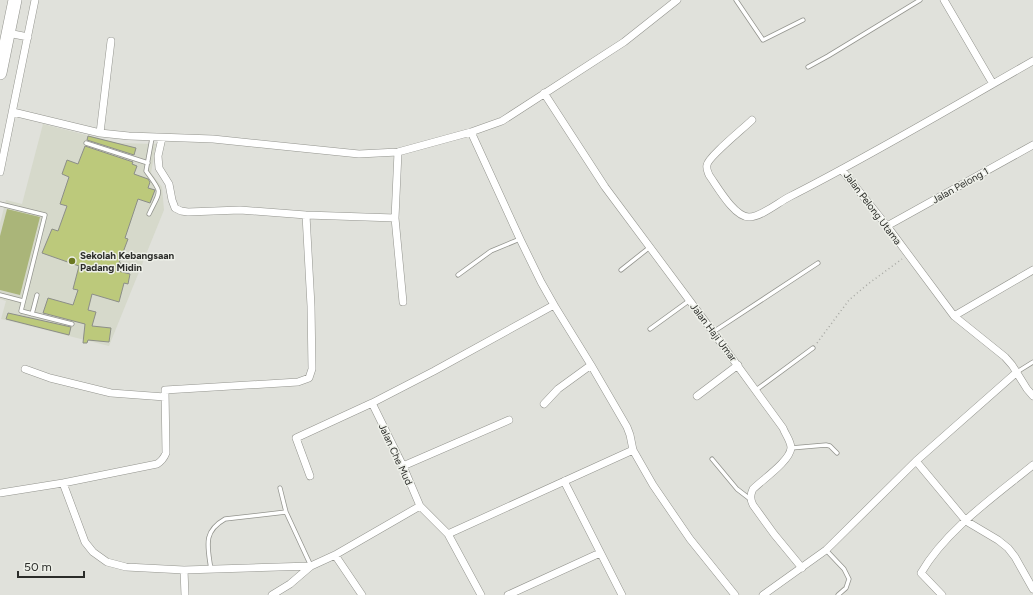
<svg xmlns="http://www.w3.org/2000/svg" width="1033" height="595" viewBox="0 0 1033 595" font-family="Figtree,sans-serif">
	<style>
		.built { fill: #d6d9cb }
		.green { fill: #aab579 }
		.building { fill: #bcc97b; stroke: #8c8e88 }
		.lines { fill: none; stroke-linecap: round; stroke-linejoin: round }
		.lane-casing { stroke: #93948e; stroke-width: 5 }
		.street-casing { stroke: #93948e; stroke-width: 8 }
		.highway-casing { stroke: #93948e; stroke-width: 14 }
		.path { stroke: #a7a8a3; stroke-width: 1.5; stroke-dasharray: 1 3; stroke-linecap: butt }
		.lane { stroke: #fff; stroke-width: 3.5 }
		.street { stroke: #fff; stroke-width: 7 }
		.highway { stroke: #fff; stroke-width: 13 }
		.poi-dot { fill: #6b7722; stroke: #edefe8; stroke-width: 1.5 }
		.labels { text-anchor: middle; stroke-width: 3; stroke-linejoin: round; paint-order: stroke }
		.street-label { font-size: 10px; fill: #2b2c29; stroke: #edefe8 }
		.poi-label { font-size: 10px; font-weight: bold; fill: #2b2c29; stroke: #edefe8; text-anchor: start }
	</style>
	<rect width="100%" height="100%" fill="#e0e1db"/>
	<path class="built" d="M 43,124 L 118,143 L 156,144 L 151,173 L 162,187 L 164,210 L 109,346 L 1,319 L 6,301 L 0,299 L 0,223 L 6,200 L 22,204 Z"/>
	<path class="green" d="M 7,209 L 40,217 L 20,295 L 0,290 L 0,236 Z"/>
	<path class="building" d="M 88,136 L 136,148 L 134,155 L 87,140 Z
		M 85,146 L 133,162 L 132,164 L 137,166 L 134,174 L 148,179 L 150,182 L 148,188 L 155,190 L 150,203 L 138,199 L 125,238 L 128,239 L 119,263 L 121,263 L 118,271 L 130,274 L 128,284 L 124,283 L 119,302 L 92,294 L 88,310 L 96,312 L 92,326 L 111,328 L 109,342 L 88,340 L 87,343 L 83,343 L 85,324 L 43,313 L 48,298 L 73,305 L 78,290 L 73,289 L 79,266 L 42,253 L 52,229 L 58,231 L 67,206 L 60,204 L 69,177 L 62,174 L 67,160 L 78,164 Z
		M 8,313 L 71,327 L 69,335 L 6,319 Z"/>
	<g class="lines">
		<defs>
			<path id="lane" d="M 736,0 L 763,40 L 803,20
				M 808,67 L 828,56 L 920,0
				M 86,143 L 148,163
				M 0,204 L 45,215 L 21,311 L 72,324
				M 149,214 C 161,189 163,194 146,171 L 152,138
				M 621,270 L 650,247
				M 458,275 L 491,251 L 520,239
				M 0,295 L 23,301
				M 32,314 L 37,295
				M 650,329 L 690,300
				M 713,332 L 818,263
				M 1017,372 L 1033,362
				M 756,390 L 813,348
				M 791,448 L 826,445 L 830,446 L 837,453
				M 712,459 L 737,489 L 750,499
				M 280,488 L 286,512 L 311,566
				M 826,550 L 844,569 L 849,579 L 846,588 L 838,595
				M 211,570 C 208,547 202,532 225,519 L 286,512"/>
			<path id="street" d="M 944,0 L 993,84
				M 8,33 L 28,37
				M 544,93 L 605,187 L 713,332 L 783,428 C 785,434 791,441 791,448 C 790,461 762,480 753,489 C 750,495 750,499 753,505 L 774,534 L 802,568
				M 13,112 L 100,133 L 129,136 L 213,139 L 359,154 L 398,152 L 471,132 L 502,121 L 624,42 L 677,0
				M 752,120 C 744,128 708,157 707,165 C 706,169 708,172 709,175 C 717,186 734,217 749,217 C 761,217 779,202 789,197 C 872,155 952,107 1033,61
				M 471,132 L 520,239 L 541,282 L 554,305 L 591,365 L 627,427 L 630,435 L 633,450 L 653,485 L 690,539 L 735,595
				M 100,133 L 111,41
				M 162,138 L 158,156 L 159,168 L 169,184 L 172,200 L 175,208 L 181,211 L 188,212 L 240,210 L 306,215 L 395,218
				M 398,152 L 395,218 L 403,302
				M 842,170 L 887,226 L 954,316 L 1005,357 L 1012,365 L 1027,389 L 1033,396
				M 0,172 L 35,0
				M 887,226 L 1033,145
				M 954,316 L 1033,270
				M 25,369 L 50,378 L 111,393 L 165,397
				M 697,396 L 738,365
				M 372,403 L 403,466 L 420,506 L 448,534 L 481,595
				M 544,404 L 558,389 L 591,365
				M 916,461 L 966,521 L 998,540 L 1008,548 L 1015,557 L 1033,589
				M 403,466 L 509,420
				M 310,476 L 296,438 L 372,403 L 434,371 L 554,305
				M 564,481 L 622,595
				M 63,483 L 85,542 L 93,552 L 107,562 L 126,567 L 184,570 L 311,566
				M 0,493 L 63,483 L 157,464 C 162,461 164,458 166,453 L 165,390 L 298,382 L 309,378 L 312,369 L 311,306 L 306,215
				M 448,534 L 633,450
				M 335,555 L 362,595
				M 184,570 L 185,595
				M 272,595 L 290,584 L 311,566 L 335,555 L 420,506
				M 508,595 L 600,553
				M 763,595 L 826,550 L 916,461 L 1017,372
				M 942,595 L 921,573 C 946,530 995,496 1033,465"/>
			<path id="highway" d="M 0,73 L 15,0"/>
		</defs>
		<use href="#lane" class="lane-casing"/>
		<use href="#street" class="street-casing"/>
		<use href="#highway" class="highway-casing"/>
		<path class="path" d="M 817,343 L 849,300 L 868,284 L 902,259"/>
		<use href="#lane" class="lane"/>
		<use href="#street" class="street"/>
		<use href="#highway" class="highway"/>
	</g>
	<circle class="poi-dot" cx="72" cy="261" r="4"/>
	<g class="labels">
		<g class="street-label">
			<text transform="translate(960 185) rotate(-29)" y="4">Jalan Pelong 1</text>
			<text transform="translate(873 208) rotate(53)" y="4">Jalan Pelong Utama</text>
			<text transform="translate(714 332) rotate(53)" y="4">Jalan Haji Umar</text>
			<text transform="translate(396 454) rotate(65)" y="4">Jalan Che Mud</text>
		</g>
		<g class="poi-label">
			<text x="80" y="259">Sekolah Kebangsaan<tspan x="80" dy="12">Padang Midin</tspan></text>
		</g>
	</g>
	<path d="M18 571v6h66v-6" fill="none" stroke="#2b2c29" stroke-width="2"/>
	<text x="24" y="571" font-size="12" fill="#2b2c29" stroke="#edefe8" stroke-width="3" paint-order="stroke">50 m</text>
</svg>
